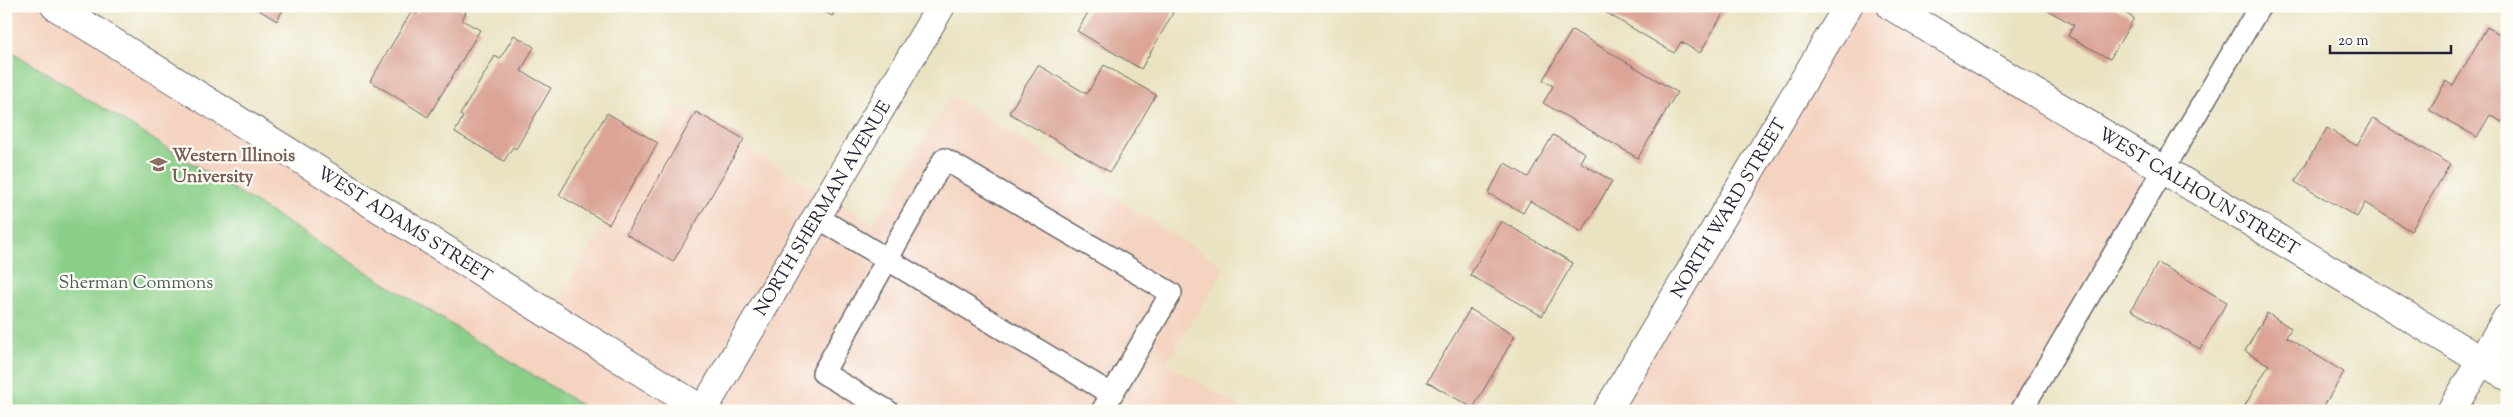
<svg xmlns="http://www.w3.org/2000/svg" width="2513" height="417" viewBox="0 0 2513 417" font-family="'Sorts Mill Goudy',serif">
	<style>
		.built { fill: #f4d3c0 }
		.green { fill: #8acf88; stroke: #567862 }
		.building { fill: #dba496 }
		.lines { fill: none; stroke-linecap: round; stroke-linejoin: round }
		.service-casing { stroke: #68666a; stroke-width: 24 }
		.minor-casing { stroke: #68666a; stroke-width: 30 }
		.tertiary-casing { stroke: #68666a; stroke-width: 30 }
		.service { stroke: #fff; stroke-width: 21 }
		.minor { stroke: #fff; stroke-width: 28 }
		.tertiary { stroke: #fff; stroke-width: 28 }
		.labels { text-anchor: middle; stroke-width: 4.5; stroke-linejoin: round; paint-order: stroke }
		.education-label { font-size: 18px; font-weight: bold; fill: #785e54; stroke: #fdfcf7; text-anchor: start }
		.street-label { font-size: 18px; fill: #22223b; stroke: #fdfcf7 }
		.park-label { font-size: 18px; fill: #465f56; stroke: #fdfcf7 }
	</style>
	<rect width="100%" height="100%" fill="#fdfcf7"/>
	<filter id="ink" filterUnits="userSpaceOnUse"><feTurbulence type="fractalNoise" baseFrequency=".02" numOctaves="2"/><feDisplacementMap in="SourceGraphic" scale="10" xChannelSelector="R" yChannelSelector="G"/><feConvolveMatrix kernelMatrix="1 2 1 2 8 2 1 2 1" color-interpolation-filters="sRGB"/></filter>
	<filter id="wash" filterUnits="userSpaceOnUse"><feTurbulence type="fractalNoise" baseFrequency=".0096" numOctaves="4" result="noise"/><feDisplacementMap in="SourceGraphic" scale="20" xChannelSelector="R" yChannelSelector="G"/><feGaussianBlur stdDeviation="1.12" result="paint"/><feColorMatrix in="noise" values="0 0 0 0 0 0 0 0 0 0 0 0 0 0 0 0 0 1.4 0 .05"/><feComposite in="paint" operator="in"/></filter>
	<g filter="url(#wash)">
		<rect width="100%" height="100%" fill="#eae3c2"/>
		<path class="built" d="M 6,6 L 56,6 L 550,314 L 676,105 L 874,224 L 951,96 L 1225,267 L 1167,363 L 1246,411 L 6,411 Z
			M 1848,6 L 1891,6 L 2164,170 L 2021,411 L 1607,411 Z"/>
		<path class="green" d="M 6,48 L 591,411 L 6,411 Z"/>
		<g id="blocks">
			<path class="building" d="M 252,6 L 285,6 L 277,21 Z
				M 421,6 L 457,6 L 466,12 L 462,20 L 480,30 L 428,117 L 370,81 L 412,11 L 417,14 Z
				M 815,6 L 838,6 L 832,16 Z
				M 1092,6 L 1161,6 L 1173,13 L 1141,69 L 1077,31 Z
				M 1595,6 L 1714,6 L 1724,12 L 1700,53 L 1681,42 L 1674,53 Z
				M 2040,6 L 2112,6 L 2134,18 L 2110,59 L 2068,36 L 2074,25 Z
				M 2487,27 L 2507,38 L 2507,114 L 2502,122 L 2490,115 L 2477,137 L 2429,110 L 2446,81 L 2453,86 Z
				M 1572,30 L 1677,92 L 1638,158 L 1543,103 L 1553,86 L 1543,80 Z
				M 514,35 L 534,47 L 521,71 L 551,88 L 516,149 L 513,147 L 504,161 L 455,132 L 463,117 L 460,115 L 495,56 L 500,59 Z
				M 1038,65 L 1087,94 L 1104,65 L 1156,95 L 1110,172 L 1009,113 Z
				M 696,112 L 744,139 L 673,262 L 626,234 Z
				M 607,113 L 658,143 L 609,224 L 559,195 Z
				M 2373,119 L 2450,164 L 2411,231 L 2365,203 L 2357,217 L 2295,182 L 2327,128 L 2357,146 Z
				M 1553,135 L 1585,153 L 1580,162 L 1612,181 L 1582,232 L 1530,201 L 1523,213 L 1488,193 L 1505,163 L 1528,177 Z
				M 1501,221 L 1573,263 L 1542,316 L 1470,275 Z
				M 2158,263 L 2227,302 L 2200,349 L 2131,310 Z
				M 1470,309 L 1515,336 L 1473,408 L 1427,382 Z
				M 2267,313 L 2291,328 L 2286,337 L 2344,372 L 2321,411 L 2251,411 L 2244,407 L 2269,365 L 2245,351 Z"/>
		</g>
	</g>
	<g filter="url(#ink)">
		<use href="#blocks" fill-opacity="0" stroke="#68666a" stroke-width="1"/>
		<g class="lines">
			<defs>
				<path id="service" d="M 817,217 L 1111,394
					M 888,411 L 823,373 L 944,159 L 1171,293 L 1102,411
					M 2021,411 L 2260,6"/>
				<path id="minor" d="M 1891,6 L 2507,376
					M 703,410 L 941,6
					M 1607,411 L 1848,6
					M 2451,411 L 2507,318"/>
				<path id="tertiary" d="M 55,6 L 704,411"/>
			</defs>
			<use href="#service" class="service-casing"/>
			<use href="#minor" class="minor-casing"/>
			<use href="#tertiary" class="tertiary-casing"/>
			<use href="#service" class="service"/>
			<use href="#minor" class="minor"/>
			<use href="#tertiary" class="tertiary"/>
		</g>
	</g>
	<defs>
		<symbol id="university-bare" viewBox="-9 -9 18 18"><path d="M0-5L7-2L0 1L-7-2ZM-4 1L0 2.5L4 1V4Q0 6-4 4Z" fill="#8d6e63" stroke="#fdfcf7" stroke-width="2.5" paint-order="stroke"/></symbol>
	</defs>
	<g fill-rule="evenodd">
		<use href="#university-bare" x="146" y="152" width="25" height="25"/>
	</g>
	<g class="labels">
		<g class="education-label">
			<text x="172" y="161">Western Illinois<tspan x="172" dy="21">University</tspan></text>
		</g>
		<g class="street-label">
			<text transform="translate(2199 191) rotate(31)" y="6">WEST CALHOUN STREET</text>
			<text transform="translate(822 208) rotate(-59)" y="6">NORTH SHERMAN AVENUE</text>
			<text transform="translate(1728 208) rotate(-59)" y="6">NORTH WARD STREET</text>
			<text transform="translate(405 224) rotate(32)" y="6">WEST ADAMS STREET</text>
		</g>
		<g class="park-label">
			<text x="136" y="288">Sherman Commons</text>
		</g>
	</g>
	<rect width="2513" height="417" fill="none" stroke="#fdfcf7" stroke-width="25"/>
	<path d="M2330 45v8h121v-8" fill="none" stroke="#22223b" stroke-width="2.5"/>
	<text x="2338" y="45" font-size="15" fill="#22223b" stroke="#fdfcf7" stroke-width="4" paint-order="stroke">20 m</text>
</svg>
